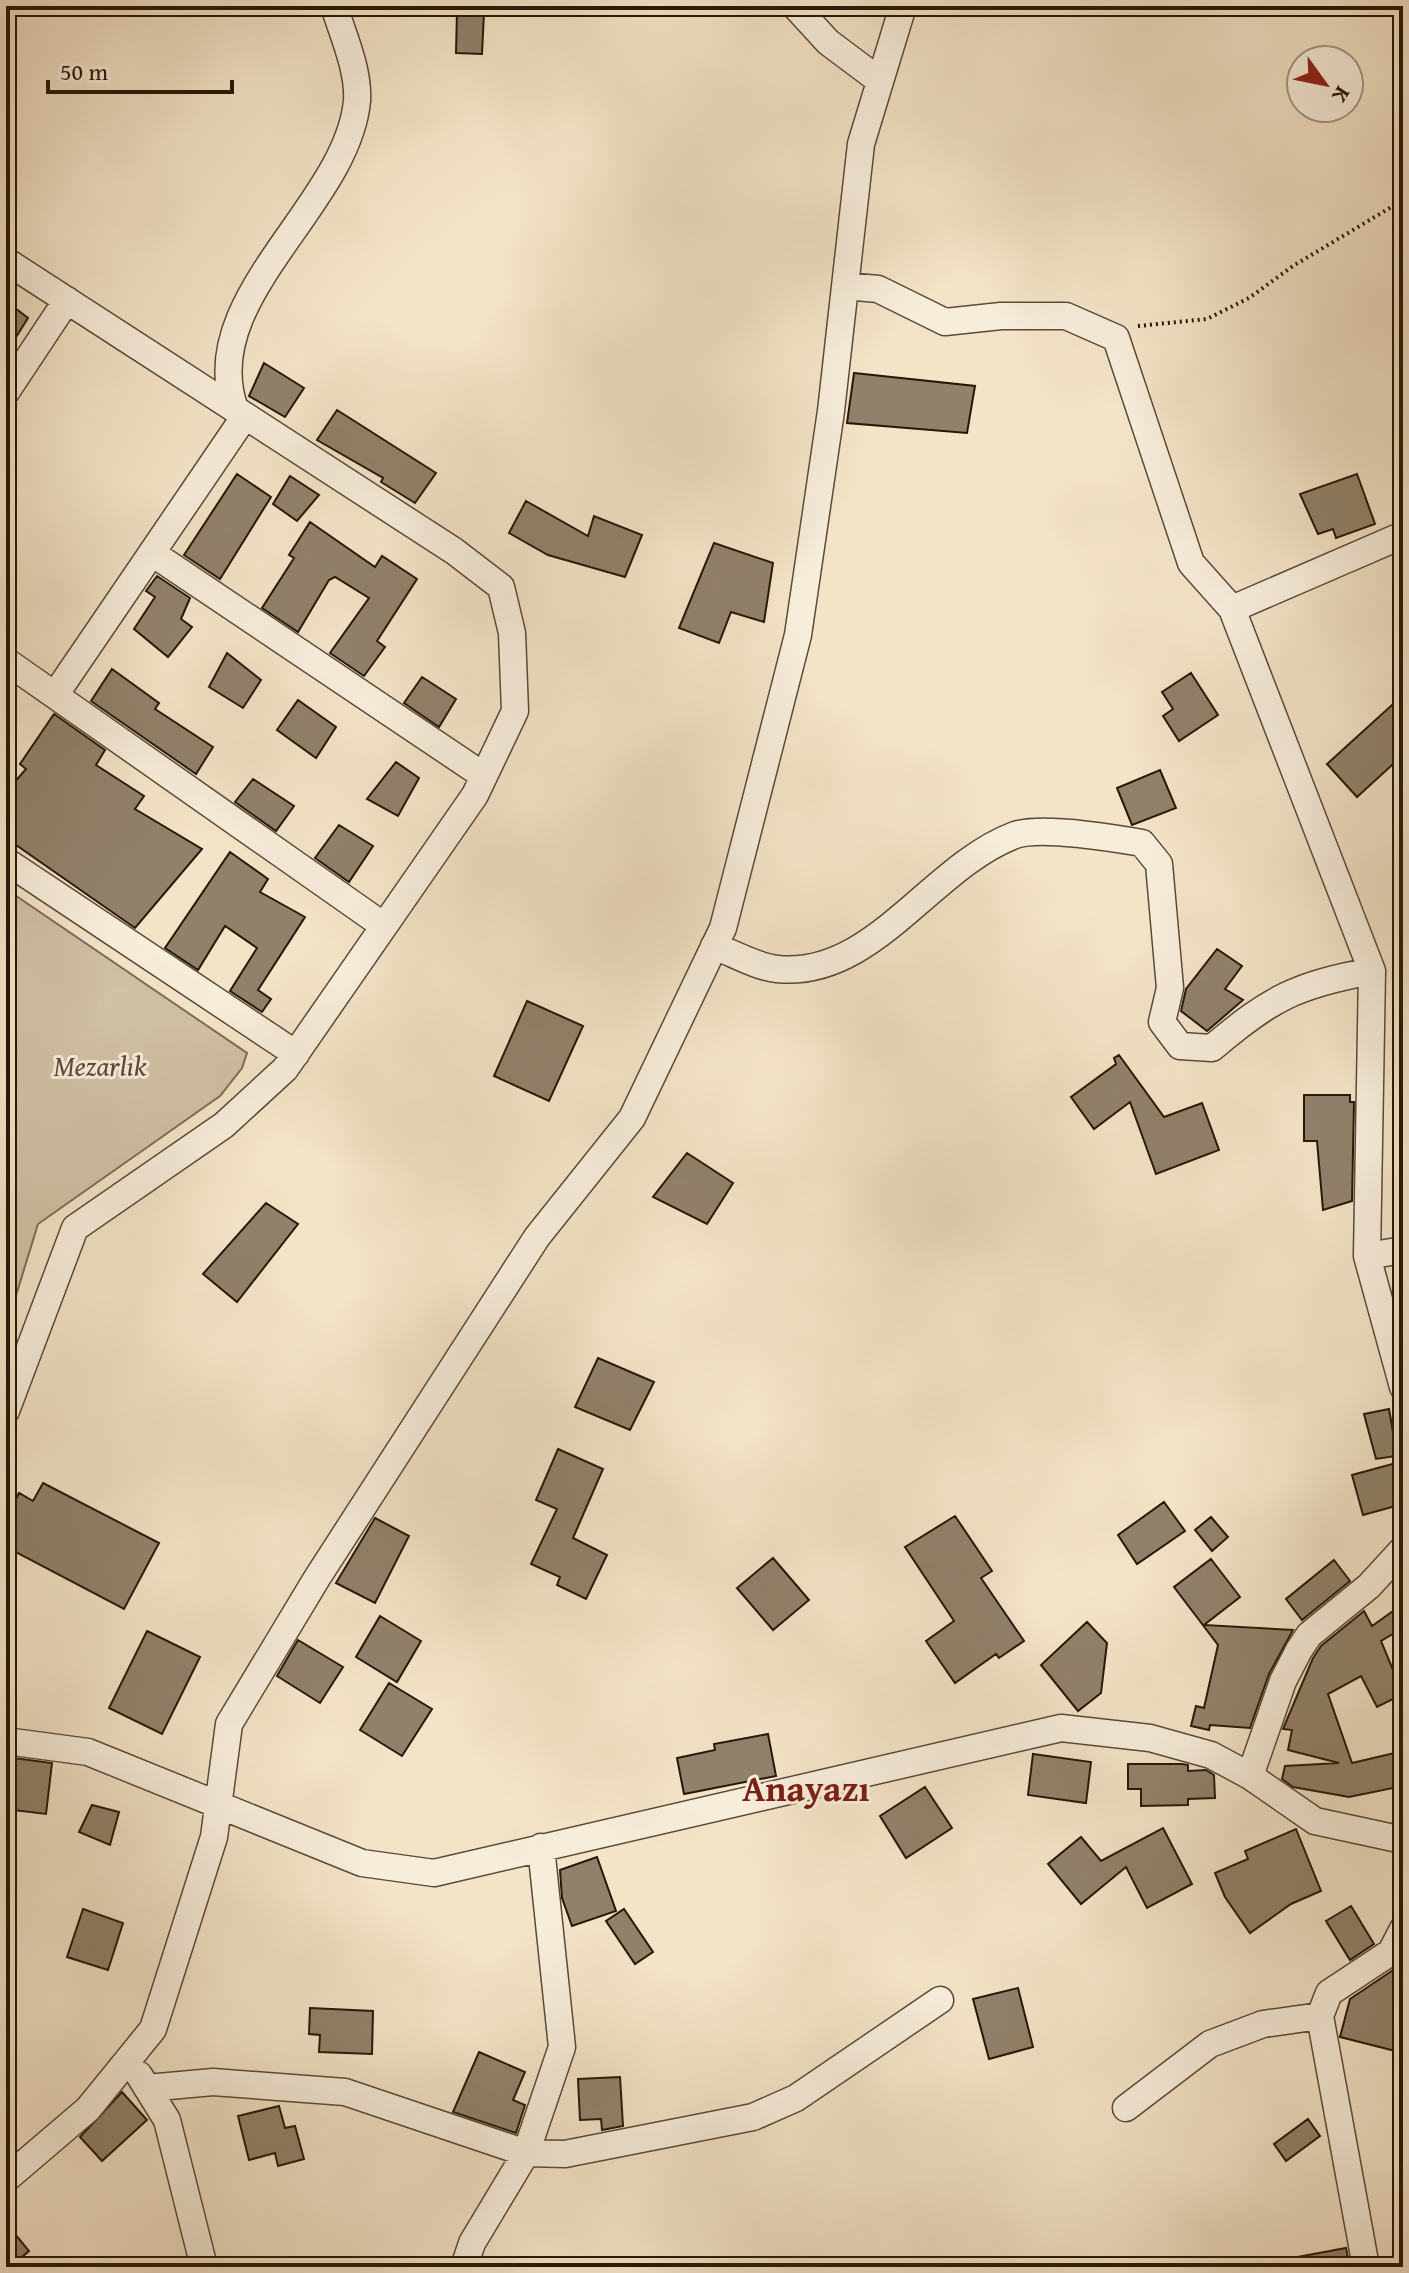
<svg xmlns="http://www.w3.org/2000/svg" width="1409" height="2273" viewBox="0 0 1409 2273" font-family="'Gentium Book Plus',serif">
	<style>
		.green { fill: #d0c0a6; stroke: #7b6c56; stroke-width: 2 }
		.building { fill: #91816b; stroke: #261707; stroke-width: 2 }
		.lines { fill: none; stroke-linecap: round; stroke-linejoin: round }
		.minor-casing { stroke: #594a37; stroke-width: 29 }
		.path { stroke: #261707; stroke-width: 4; stroke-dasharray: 2 4; stroke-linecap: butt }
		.minor { stroke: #f7eddb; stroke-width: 26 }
		.labels { text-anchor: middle; stroke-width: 6; stroke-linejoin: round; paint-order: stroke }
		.park-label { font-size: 28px; font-style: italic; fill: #594a37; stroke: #f7eddb }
		.district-label { font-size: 36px; font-weight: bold; fill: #7a1f14; stroke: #f7eddb }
	</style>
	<rect width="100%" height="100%" fill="#f3e3c7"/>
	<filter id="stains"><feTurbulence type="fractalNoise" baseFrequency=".0025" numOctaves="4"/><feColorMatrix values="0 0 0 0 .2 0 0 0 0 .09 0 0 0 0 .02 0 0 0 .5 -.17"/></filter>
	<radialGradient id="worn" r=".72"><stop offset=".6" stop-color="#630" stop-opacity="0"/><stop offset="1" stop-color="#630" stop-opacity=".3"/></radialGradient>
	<path class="green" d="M 6,889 L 247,1053 L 242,1068 L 220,1096 L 38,1224 L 6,1328 Z"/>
	<path class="building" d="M 457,11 L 484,12 L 482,54 L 456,53 Z
		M 6,301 L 28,318 L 6,353 Z
		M 264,363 L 304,388 L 285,417 L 249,396 Z
		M 854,373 L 975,386 L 967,433 L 847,423 Z
		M 337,410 L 436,473 L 415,503 L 381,482 L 383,478 L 317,440 Z
		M 237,474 L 271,497 L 220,579 L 184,555 Z
		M 1357,474 L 1375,524 L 1336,538 L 1333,529 L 1318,534 L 1300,494 Z
		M 290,476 L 319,495 L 297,521 L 273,504 Z
		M 526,501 L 588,536 L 594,516 L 642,535 L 625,577 L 548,555 L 509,533 Z
		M 310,522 L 375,567 L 382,556 L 417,579 L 377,641 L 385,647 L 364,676 L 330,653 L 369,598 L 335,577 L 329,580 L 298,632 L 262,608 L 294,558 L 289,555 Z
		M 714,543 L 773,563 L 764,622 L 731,612 L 719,643 L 679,628 Z
		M 157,576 L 190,598 L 181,619 L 192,627 L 168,657 L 134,629 L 155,597 L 146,591 Z
		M 227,653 L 261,680 L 243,708 L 209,687 Z
		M 112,669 L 159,703 L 155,709 L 213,747 L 196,774 L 91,701 Z
		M 1191,673 L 1218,715 L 1179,741 L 1163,716 L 1173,709 L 1162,692 Z
		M 422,677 L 456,699 L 439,727 L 404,703 Z
		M 1403,695 L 1403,755 L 1357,797 L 1327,764 Z
		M 298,700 L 336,727 L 316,758 L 277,730 Z
		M 54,714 L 105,750 L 96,765 L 144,796 L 135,809 L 202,849 L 135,928 L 6,838 L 6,792 L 26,769 L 20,764 Z
		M 396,762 L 419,778 L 398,816 L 367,799 Z
		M 1160,770 L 1176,808 L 1132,825 L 1117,788 Z
		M 253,779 L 294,806 L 276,831 L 235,802 Z
		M 339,825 L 373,846 L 349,882 L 315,858 Z
		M 230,852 L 268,879 L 260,892 L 305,917 L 258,990 L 271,999 L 262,1012 L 230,991 L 257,948 L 225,926 L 198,970 L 165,948 Z
		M 1217,949 L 1242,966 L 1225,989 L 1243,1000 L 1207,1031 L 1181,1011 L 1186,989 Z
		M 527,1001 L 583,1026 L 549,1101 L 494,1076 Z
		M 1119,1055 L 1164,1117 L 1202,1103 L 1219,1150 L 1156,1174 L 1130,1102 L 1094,1129 L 1071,1097 L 1116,1064 L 1114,1058 Z
		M 1304,1095 L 1350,1095 L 1350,1102 L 1354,1102 L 1352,1201 L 1323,1210 L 1317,1141 L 1304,1141 Z
		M 687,1153 L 733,1183 L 707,1224 L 653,1197 Z
		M 266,1203 L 298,1224 L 237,1302 L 203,1274 Z
		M 598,1358 L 654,1382 L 630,1430 L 575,1407 Z
		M 1389,1409 L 1393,1432 L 1403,1428 L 1403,1455 L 1376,1459 L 1364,1414 Z
		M 558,1449 L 603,1469 L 573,1538 L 607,1555 L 586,1599 L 557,1585 L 560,1577 L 531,1564 L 557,1509 L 536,1500 Z
		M 1396,1463 L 1403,1504 L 1363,1515 L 1352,1475 Z
		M 43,1483 L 159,1543 L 124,1609 L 6,1547 L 6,1518 L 19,1493 L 33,1501 Z
		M 1164,1502 L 1185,1531 L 1137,1564 L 1118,1535 Z
		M 955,1516 L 992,1571 L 981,1578 L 1024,1641 L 999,1658 L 996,1654 L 955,1683 L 926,1641 L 954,1621 L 905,1547 Z
		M 1211,1517 L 1228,1537 L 1212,1551 L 1195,1530 Z
		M 375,1518 L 409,1536 L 375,1603 L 336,1583 Z
		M 773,1558 L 809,1600 L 773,1630 L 737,1588 Z
		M 1211,1559 L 1240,1597 L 1204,1625 L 1293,1630 L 1269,1674 L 1250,1728 L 1210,1725 L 1209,1730 L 1191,1726 L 1196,1706 L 1204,1708 L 1218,1645 L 1174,1587 Z
		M 1334,1560 L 1350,1581 L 1302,1620 L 1286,1599 Z
		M 1403,1604 L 1403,1628 L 1381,1641 L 1403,1694 L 1377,1707 L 1361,1676 L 1328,1694 L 1352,1763 L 1403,1751 L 1403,1786 L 1349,1797 L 1293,1787 L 1282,1779 L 1285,1766 L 1339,1763 L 1288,1750 L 1292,1730 L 1283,1729 L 1313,1658 L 1321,1646 L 1364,1611 L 1372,1626 Z
		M 380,1616 L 421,1641 L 397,1682 L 356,1657 Z
		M 1087,1622 L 1107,1643 L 1101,1693 L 1078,1711 L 1041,1665 Z
		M 147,1631 L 200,1657 L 162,1734 L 109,1708 Z
		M 298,1640 L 343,1667 L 320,1703 L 277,1676 Z
		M 389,1683 L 432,1709 L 402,1756 L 360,1730 Z
		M 768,1734 L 776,1776 L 684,1794 L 677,1758 L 715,1750 L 714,1744 Z
		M 1033,1754 L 1091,1762 L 1086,1803 L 1028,1795 Z
		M 6,1757 L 52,1763 L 46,1814 L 6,1809 Z
		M 1128,1764 L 1182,1764 L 1188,1765 L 1188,1771 L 1206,1770 L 1214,1775 L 1215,1798 L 1188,1799 L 1188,1805 L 1141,1806 L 1141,1789 L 1128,1789 Z
		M 925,1787 L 952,1828 L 906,1858 L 880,1816 Z
		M 92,1805 L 119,1812 L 110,1845 L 79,1832 Z
		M 1163,1828 L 1192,1884 L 1147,1908 L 1126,1867 L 1081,1904 L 1048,1864 L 1081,1837 L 1101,1861 Z
		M 1296,1829 L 1321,1891 L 1291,1904 L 1250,1933 L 1225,1897 L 1215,1873 L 1248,1859 L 1245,1851 Z
		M 597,1857 L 616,1911 L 572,1926 L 562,1898 L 560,1870 Z
		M 1351,1906 L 1374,1944 L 1350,1960 L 1326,1921 Z
		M 83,1909 L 123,1923 L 108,1970 L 67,1957 Z
		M 624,1909 L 653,1952 L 635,1964 L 606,1921 Z
		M 1399,1966 L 1403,1967 L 1403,2053 L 1340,2037 L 1350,1999 Z
		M 1018,1988 L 1033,2047 L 989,2059 L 973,1999 Z
		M 310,2008 L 373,2011 L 372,2054 L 319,2052 L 320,2035 L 309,2034 Z
		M 479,2052 L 525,2072 L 513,2100 L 525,2105 L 516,2133 L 453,2112 Z
		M 620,2077 L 623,2126 L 602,2130 L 601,2119 L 580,2120 L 578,2079 Z
		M 122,2092 L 147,2120 L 102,2161 L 80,2137 Z
		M 279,2106 L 285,2128 L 295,2126 L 304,2159 L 278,2166 L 275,2153 L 249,2160 L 238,2116 Z
		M 1308,2119 L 1320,2136 L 1286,2161 L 1274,2144 Z
		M 6,2223 L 29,2251 L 10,2267 L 6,2267 Z
		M 1346,2248 L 1350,2267 L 1297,2267 L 1297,2257 Z"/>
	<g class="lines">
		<defs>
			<path id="minor" d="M 795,6 L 828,42 L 880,81
				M 6,261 L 454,551 L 501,587 L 512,633 L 515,711 L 475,795 L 285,1069 L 224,1125 L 75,1228 L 6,1411
				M 845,286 L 878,289 L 945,322 L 1001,316 L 1066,316 L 1116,338 L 1191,563 L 1232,609 L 1372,971 L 1367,1256 L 1403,1387
				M 6,392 L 67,300
				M 235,409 C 195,299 347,206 357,101 C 359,70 343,35 334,6
				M 152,553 L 484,776
				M 1232,609 L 1403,535
				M 6,661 L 384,926
				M 55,695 L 245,416
				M 6,861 L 296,1054
				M 714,946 C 733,953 757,967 777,969 C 873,979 930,867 1015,835 C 1040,826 1114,838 1142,843 L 1159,864 L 1170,988 L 1162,1022 L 1180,1046 L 1212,1048 C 1271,998 1296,985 1372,971
				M 1367,1256 L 1403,1250
				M 6,1741 L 88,1752 L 362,1863 L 434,1873 L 1061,1728 L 1150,1738 L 1211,1755 L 1250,1776 L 1315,1821 L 1403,1840
				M 1250,1776 L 1283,1681 L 1299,1650 L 1309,1635 L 1369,1586 L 1403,1549
				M 541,1847 L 562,2047 L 526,2153 L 565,2154 L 753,2117 L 796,2098 L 940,2000
				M 139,2075 L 167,2120 L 204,2267
				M 147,2088 L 213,2082 L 345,2092 L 526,2153 L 472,2243 L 464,2267
				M 1126,2108 L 1210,2044 L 1263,2024 L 1320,2016
				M 6,2179 L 88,2109 L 153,2029 L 214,1837 L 229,1724 L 317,1578 L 537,1237 L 632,1118 L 723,928 L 798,635 L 831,411 L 861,144 L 903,6
				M 1366,2267 L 1320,2016 L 1329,1993 L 1391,1952 L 1403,1929"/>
		</defs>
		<use href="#minor" class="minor-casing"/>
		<path class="path" d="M 1138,326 L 1207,319 L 1249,298 L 1293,266 L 1403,200"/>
		<use href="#minor" class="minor"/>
	</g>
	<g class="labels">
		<g class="park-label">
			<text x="100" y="1076">Mezarlık</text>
		</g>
		<g class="district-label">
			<text x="806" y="1801">Anayazı</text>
		</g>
	</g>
	<rect width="1409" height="2273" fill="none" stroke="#f3e3c7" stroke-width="32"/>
	<rect x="8" y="8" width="1393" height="2257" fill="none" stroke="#261707" stroke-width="4"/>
	<rect x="16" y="16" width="1377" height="2241" fill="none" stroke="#261707" stroke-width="2"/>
	<g transform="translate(1325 84) rotate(123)"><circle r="38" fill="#f7eddb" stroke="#a39786" stroke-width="2"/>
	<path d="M0-6L14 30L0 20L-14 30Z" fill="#8f2418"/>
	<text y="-12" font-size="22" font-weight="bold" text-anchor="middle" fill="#261707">K</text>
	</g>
	<path d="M48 80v12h184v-12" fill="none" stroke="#261707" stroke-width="4"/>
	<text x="60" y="80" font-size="24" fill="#261707" stroke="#f7eddb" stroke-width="6" paint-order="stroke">50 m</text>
	<rect width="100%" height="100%" filter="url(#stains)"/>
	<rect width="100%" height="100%" fill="url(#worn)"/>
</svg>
